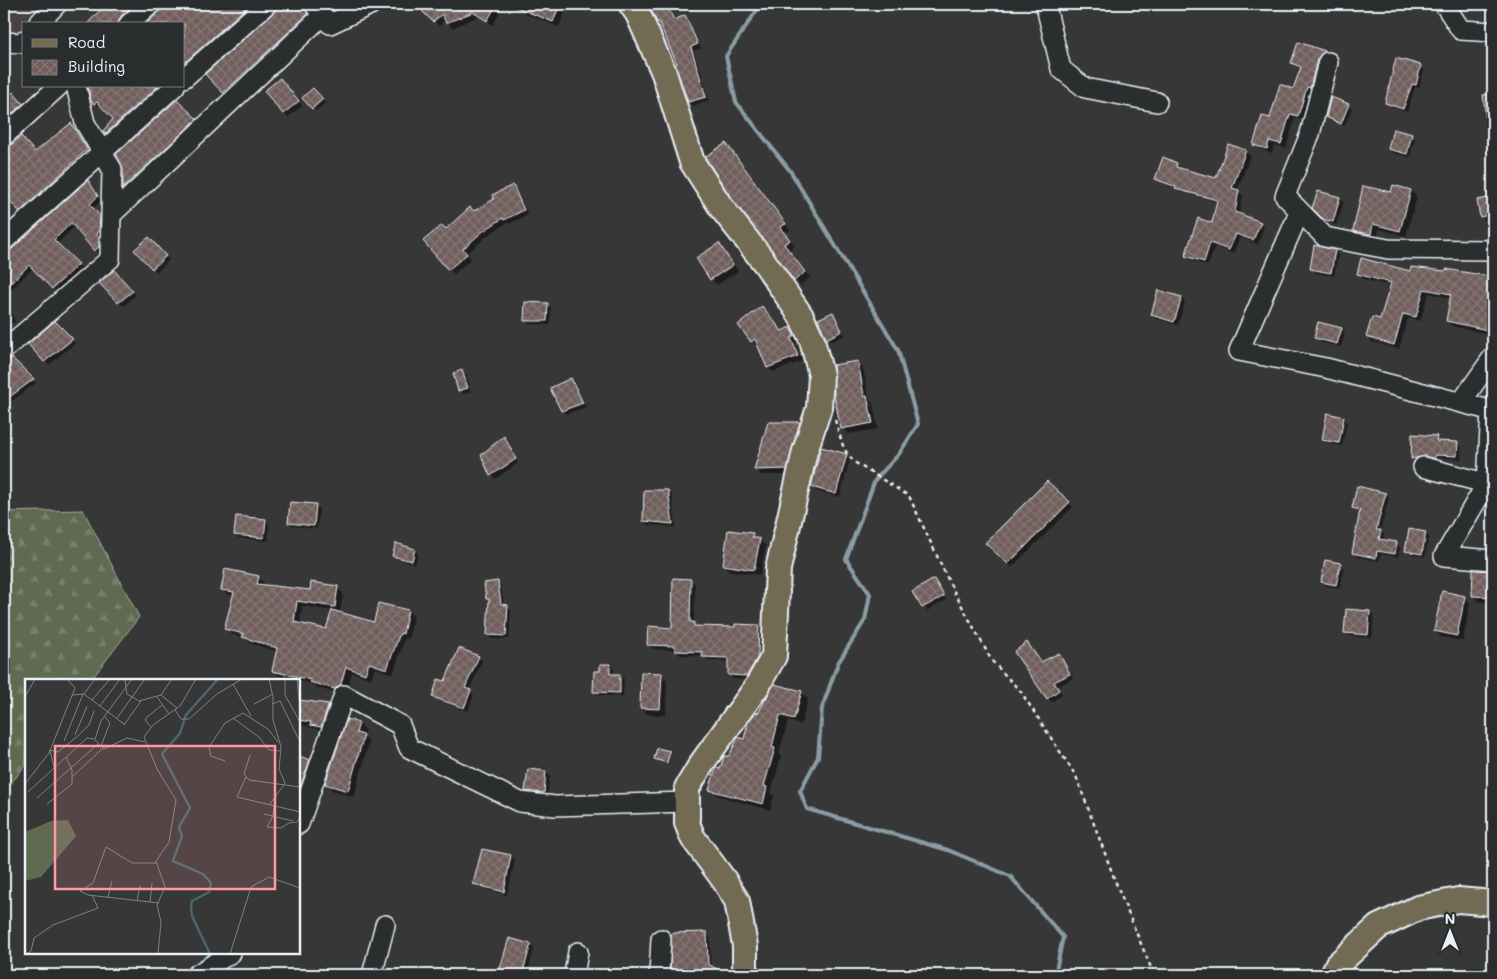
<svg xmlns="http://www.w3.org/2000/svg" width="1497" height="979" viewBox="0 0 1497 979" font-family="Mali,sans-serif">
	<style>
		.built { fill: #494342 }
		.forest { fill: url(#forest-firs); stroke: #a4aea4 }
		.shadow { fill: #0007; fill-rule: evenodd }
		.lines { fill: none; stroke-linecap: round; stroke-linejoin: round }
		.stream { stroke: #899da5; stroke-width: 4 }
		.building { fill: url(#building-cross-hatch); stroke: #e8f1f8 }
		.minor-casing { stroke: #e8f1f8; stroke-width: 22 }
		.major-casing { stroke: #e8f1f8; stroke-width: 28 }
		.path { stroke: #e8f1f8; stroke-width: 2.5; stroke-dasharray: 4 4; stroke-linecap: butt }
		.minor { stroke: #2a2d2e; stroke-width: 19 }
		.major { stroke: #736b52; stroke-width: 24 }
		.inset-river { fill: none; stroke: #4a656e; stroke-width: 2.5 }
		.inset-road { fill: none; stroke: #7e8184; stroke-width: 1 }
		.view { fill: #ff9aa2; fill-opacity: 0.15; stroke: #ff9aa2; stroke-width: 2.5 }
		.inset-edge { fill: none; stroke: #e8f1f8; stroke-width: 2.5 }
	</style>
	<defs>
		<pattern id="forest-firs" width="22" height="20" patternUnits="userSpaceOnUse" patternTransform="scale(1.25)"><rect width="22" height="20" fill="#5f6a51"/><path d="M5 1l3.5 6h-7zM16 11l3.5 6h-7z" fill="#76806b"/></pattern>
		<pattern id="building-cross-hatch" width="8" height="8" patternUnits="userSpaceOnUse" patternTransform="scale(1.25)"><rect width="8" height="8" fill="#715e5c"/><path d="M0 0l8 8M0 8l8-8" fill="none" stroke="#857674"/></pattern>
	</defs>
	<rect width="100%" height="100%" fill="#383737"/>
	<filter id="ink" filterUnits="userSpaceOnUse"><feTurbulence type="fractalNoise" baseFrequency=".02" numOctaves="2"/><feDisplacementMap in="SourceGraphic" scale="10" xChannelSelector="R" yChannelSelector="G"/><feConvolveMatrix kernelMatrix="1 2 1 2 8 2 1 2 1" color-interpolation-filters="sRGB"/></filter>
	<g filter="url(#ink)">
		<path class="built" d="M 4,4 L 47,4 L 27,24 L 24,24 L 24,27 L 14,37 L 4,35 Z"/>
		<path class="forest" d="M 83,510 L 139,617 L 91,680 L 26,680 L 26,764 L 4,793 L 4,512 Z"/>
		<path class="shadow" d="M 107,4 L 145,4 L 122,24 L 92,24 L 90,22 Z
			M 167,4 L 257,4 L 184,72 L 184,24 L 147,24 Z
			M 281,4 L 300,4 L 311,18 L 228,96 L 207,74 L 276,13 Z
			M 431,4 L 489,4 L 500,12 L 493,25 L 479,16 L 452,28 L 446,19 L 439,26 L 424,11 Z
			M 522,4 L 568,4 L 559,27 L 526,14 L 520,8 Z
			M 649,4 L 667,4 L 675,21 L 685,17 L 689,21 L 701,48 L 694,51 L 709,100 L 693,106 L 689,102 L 679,65 L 662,26 Z
			M 1298,44 L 1324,52 L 1329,57 L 1312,91 L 1303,120 L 1295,118 L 1286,148 L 1274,145 L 1272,153 L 1260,149 L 1255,144 L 1270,120 L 1294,90 L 1301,69 L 1292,63 Z
			M 1420,66 L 1424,70 L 1419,88 L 1415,87 L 1407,112 L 1390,106 L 1386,102 Z
			M 283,83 L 302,106 L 288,117 L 284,113 Z
			M 88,86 L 166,86 L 109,137 L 104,131 L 115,119 L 102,105 L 99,107 L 92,101 Z
			M 313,90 L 325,103 L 316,111 L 304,98 Z
			M 13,94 L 25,108 L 4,127 L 4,103 Z
			M 1493,94 L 1493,135 L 1489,130 L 1484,96 Z
			M 177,101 L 199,123 L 128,191 L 125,187 L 124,168 Z
			M 1348,105 L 1352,109 L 1344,126 L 1327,117 Z
			M 70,124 L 90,153 L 24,215 L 4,194 L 4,148 L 35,154 Z
			M 1411,135 L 1415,139 L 1410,157 L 1393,153 L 1389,149 Z
			M 731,150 L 790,230 L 785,233 L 795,246 L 789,250 L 810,278 L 800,285 L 795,280 Z
			M 1245,151 L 1250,156 L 1237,191 L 1243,195 L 1239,215 L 1260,223 L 1264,227 L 1258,244 L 1240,237 L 1233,254 L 1215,246 L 1208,266 L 1191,260 L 1187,256 L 1213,225 L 1218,202 L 1181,192 L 1156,179 L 1177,164 L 1181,170 L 1216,179 Z
			M 88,182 L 101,201 L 93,209 L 103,221 L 103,235 L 100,239 L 102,242 L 102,251 L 99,254 L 75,226 L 57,244 L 81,268 L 56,292 L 34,267 L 4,297 L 4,257 Z
			M 512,187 L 517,191 L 528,215 L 509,224 L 508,222 L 487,236 L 466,254 L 471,259 L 454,274 L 425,241 L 446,231 Z
			M 1411,191 L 1417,197 L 1406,236 L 1379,229 L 1377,240 L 1361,237 L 1355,231 L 1392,193 Z
			M 1319,192 L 1340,199 L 1344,202 L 1336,225 L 1328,222 L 1314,208 Z
			M 1493,196 L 1493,223 L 1492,218 L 1485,220 L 1481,216 L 1488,197 Z
			M 149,239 L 169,260 L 157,272 L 136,250 Z
			M 718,244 L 738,271 L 717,285 L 711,279 Z
			M 1334,251 L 1338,255 L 1334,276 L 1316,273 L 1312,269 Z
			M 1447,270 L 1493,279 L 1493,309 L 1489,334 L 1452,326 L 1447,321 L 1452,298 L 1429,293 L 1420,321 L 1408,318 L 1399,349 L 1372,342 L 1368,337 L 1381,320 L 1391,286 L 1363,279 L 1358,274 L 1446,272 Z
			M 114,272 L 136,295 L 123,306 L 101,283 Z
			M 1181,298 L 1185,302 L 1178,325 L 1156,319 L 1152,315 Z
			M 4,300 L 15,322 L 4,327 Z
			M 547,305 L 551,308 L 550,325 L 529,324 L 526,320 Z
			M 832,314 L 845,335 L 831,342 L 819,320 Z
			M 55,323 L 75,343 L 49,365 L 45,361 Z
			M 740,325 L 782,332 L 790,329 L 798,342 L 795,343 L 802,361 L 773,372 L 768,367 L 759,345 L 757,346 L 752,341 Z
			M 1341,329 L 1345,333 L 1341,347 L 1319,342 L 1316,338 Z
			M 12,359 L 36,383 L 6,405 L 4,403 L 4,363 Z
			M 857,362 L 863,368 L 869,399 L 873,403 L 878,429 L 848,434 L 842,428 Z
			M 462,371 L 466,375 L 471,392 L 463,394 L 460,390 Z
			M 571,380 L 586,407 L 566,414 L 562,410 Z
			M 1343,418 L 1347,422 L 1342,446 L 1327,443 L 1324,439 Z
			M 800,423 L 805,429 L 793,475 L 761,475 L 755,469 Z
			M 503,437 L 518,463 L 495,479 L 482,456 Z
			M 1436,437 L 1440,442 L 1458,443 L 1461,447 L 1461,459 L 1439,458 L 1439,461 L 1416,462 L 1412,458 Z
			M 822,449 L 847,455 L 850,459 L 840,497 L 816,491 L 812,487 Z
			M 1047,483 L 1073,507 L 1012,567 L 987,543 Z
			M 668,491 L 672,495 L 676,527 L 648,525 L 644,521 Z
			M 1385,494 L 1389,498 L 1380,531 L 1384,535 L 1383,541 L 1396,544 L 1400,547 L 1398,557 L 1381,554 L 1379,561 L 1357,557 L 1354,553 L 1361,512 L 1353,508 Z
			M 315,505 L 319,509 L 317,529 L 293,526 L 289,522 Z
			M 266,520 L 269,524 L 268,541 L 239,538 L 235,535 Z
			M 1425,533 L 1429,537 L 1425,557 L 1410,554 L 1406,550 Z
			M 752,534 L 766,546 L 760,575 L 730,571 L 724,565 Z
			M 397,545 L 415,550 L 418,554 L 415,564 L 398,559 L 394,555 Z
			M 1340,564 L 1344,568 L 1340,588 L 1326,586 L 1322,582 Z
			M 1474,571 L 1493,572 L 1493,602 L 1479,602 L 1473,596 Z
			M 258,577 L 264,583 L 263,586 L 311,591 L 337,588 L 343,593 L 340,614 L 374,623 L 379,604 L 408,611 L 414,617 L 408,639 L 405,638 L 393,674 L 375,668 L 371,679 L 352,672 L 347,690 L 341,694 L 317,688 L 314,684 L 279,676 L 273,670 L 278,652 L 250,643 L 245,638 L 231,634 L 226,628 L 234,596 L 228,595 L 222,589 ZM 302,606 L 333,611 L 327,630 L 300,624 Z
			M 691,580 L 695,584 L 694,624 L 698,628 L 736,629 L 758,626 L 763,631 L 762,661 L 751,680 L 733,679 L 729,675 L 729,661 L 708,661 L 704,656 L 680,655 L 676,650 L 653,649 L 649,644 L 673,629 Z
			M 498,582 L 501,586 L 504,606 L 511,610 L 509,639 L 492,639 L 488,635 L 490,601 L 487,598 Z
			M 937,585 L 946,600 L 927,611 L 914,592 Z
			M 1464,597 L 1470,603 L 1463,641 L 1441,637 L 1435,631 Z
			M 1370,612 L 1374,616 L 1372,638 L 1349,636 L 1345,632 Z
			M 1027,644 L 1042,663 L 1059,654 L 1073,678 L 1057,687 L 1062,694 L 1052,702 L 1048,698 Z
			M 478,657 L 482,661 L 469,691 L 474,695 L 468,711 L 437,700 L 433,696 L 445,682 Z
			M 610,665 L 614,669 L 613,675 L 620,675 L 624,679 L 623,696 L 598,695 L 594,691 L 601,673 Z
			M 661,674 L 667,680 L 666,715 L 647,714 L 641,708 Z
			M 801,692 L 808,699 L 801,725 L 788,721 L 779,753 L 781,756 L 771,793 L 774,796 L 770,810 L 718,796 L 711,789 L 730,757 L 745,740 L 759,714 Z
			M 299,701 L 328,705 L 334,711 L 327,732 L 299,724 Z
			M 348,721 L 359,724 L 365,730 L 363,736 L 369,742 L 354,797 L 332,790 L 326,784 Z
			M 670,752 L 669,763 L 656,759 Z
			M 299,757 L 309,761 L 315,767 L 299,796 Z
			M 546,772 L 550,776 L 547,797 L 530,795 L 526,791 Z
			M 511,856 L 515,860 L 507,895 L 478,887 L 475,884 Z
			M 706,933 L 710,937 L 711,968 L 725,975 L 671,975 L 672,934 Z
			M 509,940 L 530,946 L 534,949 L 527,975 L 499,975 Z"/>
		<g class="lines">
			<path class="stream" d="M 761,4 L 726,56 L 736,102 L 791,172 L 898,350 L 918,424 L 899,454 L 875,480 L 846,559 L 870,594 L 865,620 L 838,663 L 822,708 L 818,757 L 800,791 L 807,809 L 948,850 L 1010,876 L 1063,937 L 1055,975"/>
		</g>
		<path class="building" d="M 106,4 L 135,4 L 121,16 L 118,24 L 87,24 Z
			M 162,4 L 250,4 L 184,63 L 184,24 L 146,24 L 159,12 Z
			M 280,4 L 302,4 L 308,14 L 223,93 L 205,74 L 274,12 Z
			M 429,4 L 497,4 L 487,21 L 473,12 L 446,23 L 442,14 L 433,22 L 422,11 Z
			M 508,4 L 560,4 L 553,22 Z
			M 648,4 L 666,4 L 674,20 L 685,15 L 698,44 L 691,47 L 706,97 L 688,102 L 675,65 L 677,64 L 659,22 L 657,22 Z
			M 1298,42 L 1325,51 L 1317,59 L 1310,88 L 1307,87 L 1298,116 L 1290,114 L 1281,144 L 1269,141 L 1267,149 L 1253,145 L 1262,116 L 1270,118 L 1280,84 L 1293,89 L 1301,67 L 1291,63 Z
			M 1396,58 L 1421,65 L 1416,85 L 1412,84 L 1403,109 L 1385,103 Z
			M 280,78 L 299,101 L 283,114 L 264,91 Z
			M 88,86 L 158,86 L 105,134 L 103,131 L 113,119 L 97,102 L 94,104 L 91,101 Z
			M 313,88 L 323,99 L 312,109 L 302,98 Z
			M 13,92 L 23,104 L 4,121 L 4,101 Z
			M 1493,93 L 1493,126 L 1487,126 L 1483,95 Z
			M 1331,97 L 1349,104 L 1341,124 L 1326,117 Z
			M 177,100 L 197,119 L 123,188 L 123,169 L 116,154 Z
			M 71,123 L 87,149 L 20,212 L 4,196 L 4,147 L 11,145 L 21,136 L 35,152 Z
			M 1393,129 L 1412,134 L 1407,154 L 1388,149 Z
			M 726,143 L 786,224 L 780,227 L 790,240 L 784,244 L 805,272 L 794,281 L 732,199 L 705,157 Z
			M 1228,144 L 1246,150 L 1232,188 L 1239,190 L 1235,212 L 1261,222 L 1253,240 L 1236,234 L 1229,250 L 1210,243 L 1204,262 L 1185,256 L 1198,218 L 1212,223 L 1217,200 L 1175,189 L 1176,187 L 1155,179 L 1163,157 L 1177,163 L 1176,167 L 1216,178 Z
			M 88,180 L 98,196 L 90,204 L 100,216 L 99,231 L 97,234 L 99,237 L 99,247 L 94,251 L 71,223 L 54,240 L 79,264 L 52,289 L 29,265 L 4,290 L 4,253 L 12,249 Z
			M 513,185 L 524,210 L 504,220 L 503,218 L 482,232 L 463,249 L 467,254 L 448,270 L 423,241 L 442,225 L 446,229 L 470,207 L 474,211 L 494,199 L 492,195 Z
			M 1393,185 L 1411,190 L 1400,231 L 1373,224 L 1371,234 L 1353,231 L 1363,186 L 1391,192 Z
			M 1318,191 L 1340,197 L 1333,222 L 1323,219 L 1312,208 Z
			M 1493,197 L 1493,214 L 1480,217 L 1477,200 Z
			M 149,237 L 166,256 L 152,269 L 134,250 Z
			M 719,243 L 733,265 L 710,280 L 696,258 Z
			M 1314,245 L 1335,250 L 1331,273 L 1310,269 Z
			M 1361,258 L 1410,271 L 1411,267 L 1445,271 L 1446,269 L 1493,277 L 1488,311 L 1493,312 L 1492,331 L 1446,321 L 1451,294 L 1424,289 L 1416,317 L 1403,314 L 1394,345 L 1366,337 L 1372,317 L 1380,319 L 1391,283 L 1357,274 Z
			M 114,270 L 133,291 L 118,303 L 99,283 Z
			M 1158,290 L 1182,297 L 1174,322 L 1151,315 Z
			M 525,302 L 548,303 L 547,321 L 524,321 Z
			M 762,306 L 782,331 L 790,327 L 794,336 L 791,338 L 798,356 L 767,368 L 755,339 L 751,342 L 738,325 Z
			M 833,312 L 842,331 L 826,339 L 818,319 Z
			M 55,321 L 73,339 L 44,362 L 28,344 Z
			M 1318,322 L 1342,328 L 1337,344 L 1314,338 Z
			M 12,358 L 34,379 L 4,401 L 4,361 Z
			M 858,361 L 864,396 L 867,396 L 873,423 L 841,429 L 834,395 L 833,365 Z
			M 462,370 L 468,388 L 458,391 L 453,373 Z
			M 571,378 L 583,403 L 561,411 L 550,388 Z
			M 1327,413 L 1344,417 L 1339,443 L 1322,440 Z
			M 768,422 L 800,422 L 787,469 L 754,470 Z
			M 1412,434 L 1437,436 L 1436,441 L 1458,442 L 1457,456 L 1435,455 L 1435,459 L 1425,456 L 1411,459 Z
			M 504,436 L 516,459 L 490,476 L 481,455 Z
			M 821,447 L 847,454 L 836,494 L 811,487 Z
			M 1047,481 L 1070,502 L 1008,564 L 985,543 Z
			M 1357,486 L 1386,493 L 1376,530 L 1381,530 L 1379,539 L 1397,542 L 1395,554 L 1377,551 L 1376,558 L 1352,553 L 1360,510 L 1352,508 Z
			M 644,490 L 668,490 L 673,524 L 643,521 Z
			M 290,502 L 316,504 L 314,526 L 288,523 Z
			M 236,516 L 266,519 L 264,538 L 234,535 Z
			M 1409,529 L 1426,532 L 1422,554 L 1405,551 Z
			M 728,530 L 753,533 L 752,537 L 760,539 L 754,570 L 723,565 Z
			M 396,543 L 415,549 L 412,561 L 392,556 Z
			M 1325,560 L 1341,563 L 1336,585 L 1321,582 Z
			M 225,569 L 259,576 L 257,584 L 310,590 L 311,582 L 338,586 L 335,607 L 297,601 L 294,622 L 326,629 L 332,610 L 374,622 L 378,603 L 408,610 L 403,634 L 400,633 L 387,669 L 369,663 L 365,674 L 346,667 L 341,684 L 335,689 L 310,682 L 311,680 L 272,671 L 277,648 L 242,637 L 244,634 L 224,629 L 234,592 L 221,590 Z
			M 1473,570 L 1493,571 L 1493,597 L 1472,596 Z
			M 673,578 L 691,579 L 690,622 L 694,622 L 694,626 L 735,627 L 735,624 L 759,625 L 758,656 L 747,676 L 728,675 L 728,658 L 702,657 L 703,652 L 675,651 L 675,646 L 647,645 L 648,626 L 672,628 Z
			M 934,579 L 944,596 L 922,608 L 912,592 Z
			M 498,581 L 501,604 L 508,605 L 506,636 L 487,635 L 489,599 L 486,599 L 484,583 Z
			M 1442,591 L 1465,596 L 1457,636 L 1434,631 Z
			M 1346,609 L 1370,611 L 1368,635 L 1344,633 Z
			M 1027,642 L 1041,662 L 1059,653 L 1070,674 L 1054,682 L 1059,690 L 1047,699 L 1014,652 Z
			M 459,648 L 479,656 L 465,688 L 471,690 L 464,708 L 432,697 L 438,679 L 445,681 Z
			M 600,664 L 610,664 L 610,674 L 620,674 L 620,693 L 593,692 L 594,671 L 600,671 Z
			M 641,672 L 662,673 L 660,709 L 640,708 Z
			M 774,684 L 802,691 L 794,719 L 780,715 L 772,747 L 775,748 L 764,786 L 767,787 L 763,804 L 709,790 L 716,768 L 720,769 L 724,756 L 729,756 L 738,737 L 744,739 L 748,722 L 756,712 L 758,713 Z
			M 299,700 L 329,704 L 321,727 L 310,725 L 311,722 L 299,720 Z
			M 347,719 L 359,723 L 356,733 L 364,735 L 348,791 L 325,784 Z
			M 657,748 L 670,751 L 667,763 L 654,759 Z
			M 299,756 L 310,760 L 299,791 Z
			M 528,769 L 546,771 L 544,793 L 525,791 Z
			M 482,849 L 511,855 L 504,892 L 473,884 Z
			M 707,932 L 708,964 L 728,975 L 670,975 L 671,933 Z
			M 509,938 L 531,944 L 522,975 L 498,975 Z"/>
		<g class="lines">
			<defs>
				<path id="minor" d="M 314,4 L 330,24 L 372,4
					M 1048,4 L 1046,7 L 1061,69 L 1085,88 L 1157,102
					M 1444,4 L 1461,30 L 1493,32
					M 38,24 L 57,4
					M 129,24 L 151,4
					M 4,42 L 21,43 L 24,40
					M 1328,62 L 1310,134 L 1285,196 L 1325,237 L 1388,249 L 1493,250
					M 184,78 L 267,4
					M 4,136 L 59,86
					M 1299,213 L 1239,351 L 1326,368 L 1493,411
					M 111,215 L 323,15
					M 4,241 L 175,86
					M 4,350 L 110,259 L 112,169 L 85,123 L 76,86
					M 1462,401 L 1493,357
					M 1491,410 L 1487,483 L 1444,556 L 1493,560
					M 1423,467 L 1493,485
					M 299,824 L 344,695 L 400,725 L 409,748 L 520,802 L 555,806 L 687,802
					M 196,975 L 231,953
					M 372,975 L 385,925
					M 574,975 L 578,952
					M 659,975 L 661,939"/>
				<path id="major" d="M 631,4 L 638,14 L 664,73 L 692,162 L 721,207 L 765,263 L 801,316 L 812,340 L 821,375 L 819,408 L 805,451 L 778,569 L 774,656 L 756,688 L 702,763 L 687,788 L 687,823 L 693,838 L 724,880 L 737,901 L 745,946 L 745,975
					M 1333,975 L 1337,965 L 1378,927 L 1418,908 L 1458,900 L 1493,903"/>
			</defs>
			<use href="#minor" class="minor-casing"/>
			<use href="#major" class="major-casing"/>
			<path class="path" d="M 835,420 L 844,449 L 854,462 L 909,496 L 952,588 L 992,661 L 1021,692 L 1076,776 L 1119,891 L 1154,975"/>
			<use href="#minor" class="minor"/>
			<use href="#major" class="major"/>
		</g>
	</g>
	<g transform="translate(25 679)">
		<rect width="275" height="275" fill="#383737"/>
		<path d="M 43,141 L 51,157 L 16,198 L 0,202 L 0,153 L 26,142 Z" fill="#5f6a51"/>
		<path class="inset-river" d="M 185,275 L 167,237 L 166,227 L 167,222 L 184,213 L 186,204 L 178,195 L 148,182 L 157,157 L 154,148 L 165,129 L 137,75 L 155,54 L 161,36 L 193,0"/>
		<path class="inset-road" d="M 100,0 L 102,15 L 114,22 L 136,16 L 147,0M 244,0 L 248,18 L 248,41 L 256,68 L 254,90 L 260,104 L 245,125M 260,0 L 260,16 L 275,43M 272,0 L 275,30M 208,5 L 226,37M 59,15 L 70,0M 47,16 L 59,15 L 99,45M 136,16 L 152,29M 0,18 L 10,0M 132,18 L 144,35M 67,21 L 85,0M 229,25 L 248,15M 247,25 L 255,22 L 275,63M 75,27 L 95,0M 150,31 L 156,40 L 164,40 L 192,15 L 217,0M 92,39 L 120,0M 208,39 L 234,58 L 244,71 L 256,72M 99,46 L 116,22M 126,48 L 120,41 L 122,38 L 137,26M 50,56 L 62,27M 70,60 L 76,42 L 107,0M 39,62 L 58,15M 76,67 L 85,44 L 80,38M 25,71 L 33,73 L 54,56 L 64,46 L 69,32M 25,71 L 29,88M 225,76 L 219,95 L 224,101 L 275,108M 200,82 L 186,77 L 184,68 L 200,44 L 218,34 L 243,50 L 253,63M 47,98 L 78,69M 221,98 L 212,118 L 275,133M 0,105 L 24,74 L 50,9 L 42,0M 3,113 L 62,59 L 69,60 L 79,70 L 102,59 L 120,63M 12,119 L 74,64M 22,125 L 47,105 L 47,91 L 41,78M 249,127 L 248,137 L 242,148 L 256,149 L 264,144 L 272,143 L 275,138M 239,135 L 268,142M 55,212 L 68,204 L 81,168 L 107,184 L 131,184M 55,212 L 63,216 L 134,224M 83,218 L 87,202M 112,222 L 115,206M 125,223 L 127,204M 1,275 L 6,272 L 9,259 L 28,246 L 73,229 L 67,216M 133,275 L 136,243 L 132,226 L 140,208 L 131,182 L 144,163 L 151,121 L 132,90 L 119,58 L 128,46 L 155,27 L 171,0M 205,275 L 226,208 L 244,198 L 275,209"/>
		<path class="view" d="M 30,67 L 250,67 L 250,210 L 30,210 Z"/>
		<rect width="275" height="275" class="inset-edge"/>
	</g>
	<rect width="1497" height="979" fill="none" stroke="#2a2d2e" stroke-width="20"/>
	<rect x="10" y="10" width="1477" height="959" fill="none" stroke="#e8f1f8" stroke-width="2" filter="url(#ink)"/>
	<rect x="22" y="22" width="162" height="65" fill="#2a2d2e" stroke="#767b7f"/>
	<rect x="32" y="39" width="25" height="8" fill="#736b52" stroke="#767b7f"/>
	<text x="68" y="48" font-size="15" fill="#e8f1f8">Road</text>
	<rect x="32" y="60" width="25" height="15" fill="url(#building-cross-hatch)" stroke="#767b7f"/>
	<text x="68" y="72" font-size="15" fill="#e8f1f8">Building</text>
	<g transform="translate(1450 932)" stroke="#2a2d2e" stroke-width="4" paint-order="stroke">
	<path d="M0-4L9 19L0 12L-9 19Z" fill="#e8f1f8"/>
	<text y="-8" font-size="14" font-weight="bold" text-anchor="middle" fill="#e8f1f8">N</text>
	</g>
</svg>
